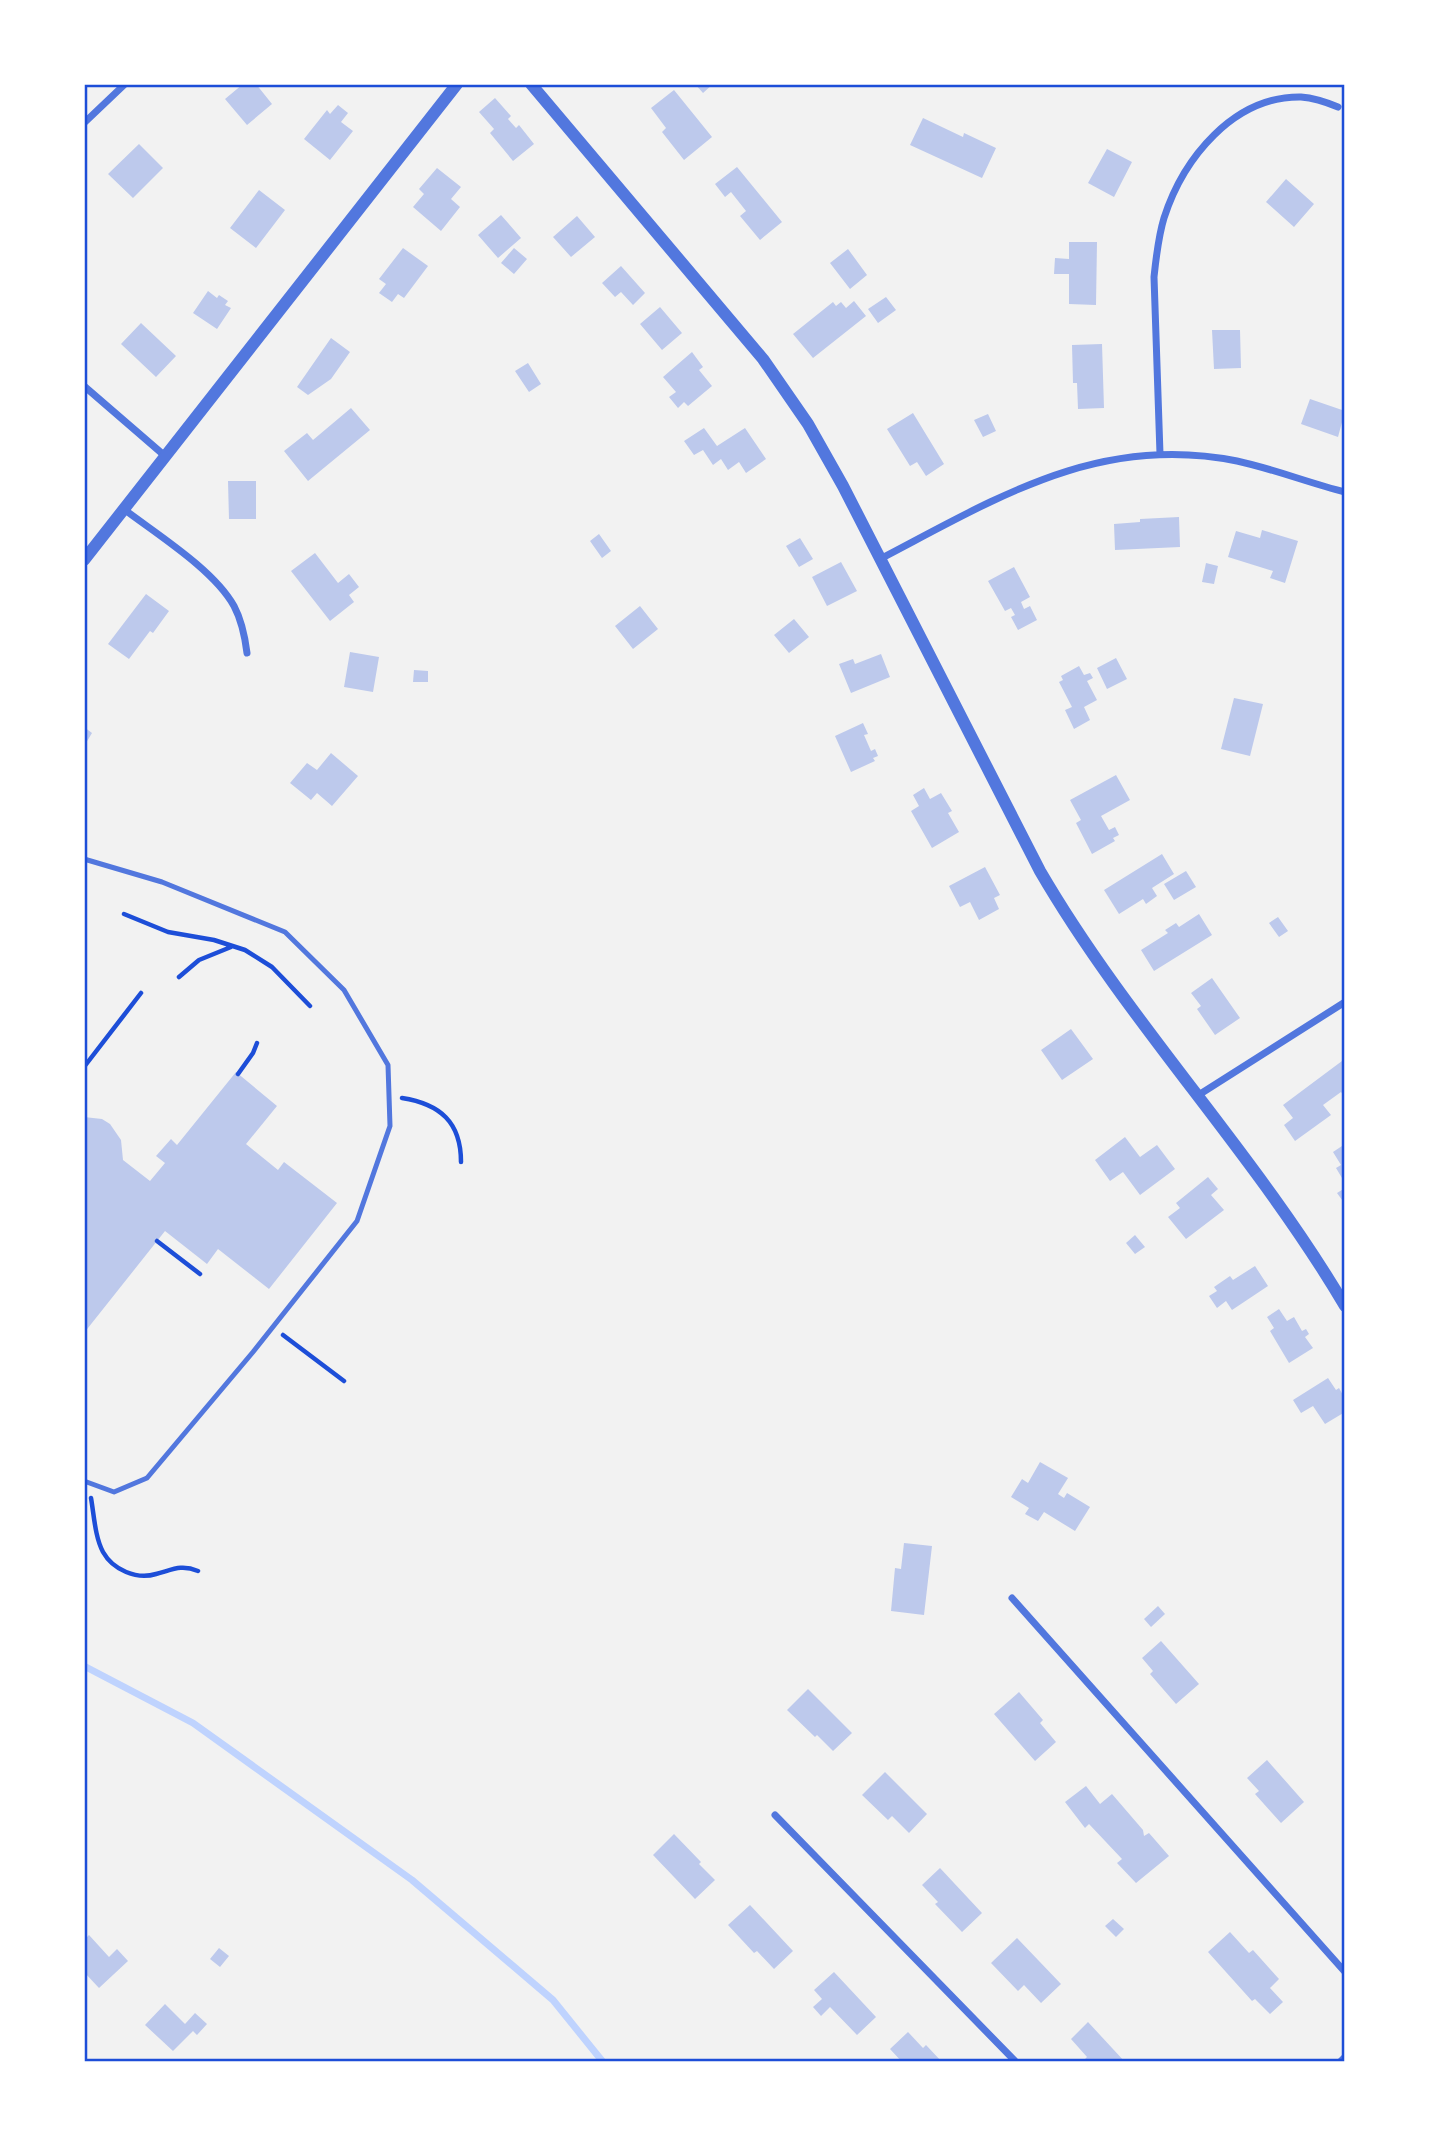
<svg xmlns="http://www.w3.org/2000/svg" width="1429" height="2146" viewBox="0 0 1429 2146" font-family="'PT Sans',sans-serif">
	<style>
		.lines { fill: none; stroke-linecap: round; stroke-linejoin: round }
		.stream { stroke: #bfd3fe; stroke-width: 7 }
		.building { fill: #bdc9ec }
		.path { stroke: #1d4ed8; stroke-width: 4.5 }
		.service { stroke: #5277de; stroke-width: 5 }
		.minor { stroke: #5277de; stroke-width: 7 }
		.tertiary { stroke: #5277de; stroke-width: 12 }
		.neatline { fill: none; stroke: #1d4ed8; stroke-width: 2.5 }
	</style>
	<rect width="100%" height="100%" fill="#f2f2f2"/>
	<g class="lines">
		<path class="stream" d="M 84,1666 L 193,1723 L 412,1880 L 553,2000 L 603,2062"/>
	</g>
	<path class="building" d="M 243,84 L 256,84 L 272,104 L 247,125 L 225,99 Z
		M 695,84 L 713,84 L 703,93 Z
		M 674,90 L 712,137 L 684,160 L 662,132 L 666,128 L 651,108 Z
		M 495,98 L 511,116 L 508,119 L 516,128 L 519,125 L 534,144 L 513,161 L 490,133 L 494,129 L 479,112 Z
		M 338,105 L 348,113 L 341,122 L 353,131 L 330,160 L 304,139 L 327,110 L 330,114 Z
		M 923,118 L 963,137 L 964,133 L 996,148 L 982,178 L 910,145 Z
		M 139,144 L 163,168 L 133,198 L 108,174 Z
		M 1107,149 L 1132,162 L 1114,197 L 1088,183 Z
		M 737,167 L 782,222 L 760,240 L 740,216 L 746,211 L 731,192 L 725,197 L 715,184 Z
		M 437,168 L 461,187 L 451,199 L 460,207 L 441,231 L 413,207 L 424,194 L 419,189 Z
		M 1286,179 L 1314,204 L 1294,227 L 1266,202 Z
		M 259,190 L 285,210 L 256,248 L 230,228 Z
		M 501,215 L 521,238 L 498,258 L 478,235 Z
		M 577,216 L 595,237 L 571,257 L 553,237 Z
		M 1069,242 L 1097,242 L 1096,305 L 1069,304 L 1069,274 L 1054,274 L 1055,258 L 1069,259 Z
		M 403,248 L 428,266 L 404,298 L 398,294 L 392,302 L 379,293 L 386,284 L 379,279 Z
		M 514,248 L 527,259 L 514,274 L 501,263 Z
		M 848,249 L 867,275 L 850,289 L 830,263 Z
		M 621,266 L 645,293 L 633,305 L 621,292 L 615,297 L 602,283 Z
		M 208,291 L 217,298 L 219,295 L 228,301 L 225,305 L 231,308 L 217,329 L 193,313 Z
		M 886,297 L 896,310 L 878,323 L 868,309 Z
		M 854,301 L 866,316 L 813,358 L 793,334 L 833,302 L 836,306 L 841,302 L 846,308 Z
		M 660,307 L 682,333 L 662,350 L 640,324 Z
		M 141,323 L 176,356 L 156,377 L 121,344 Z
		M 1212,330 L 1240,330 L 1241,368 L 1214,369 Z
		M 331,338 L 350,352 L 331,379 L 308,395 L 297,387 Z
		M 1102,344 L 1104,408 L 1078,409 L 1077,383 L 1073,383 L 1072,345 Z
		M 692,352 L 703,367 L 699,370 L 712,386 L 688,406 L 684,402 L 678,408 L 669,397 L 676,392 L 663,377 Z
		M 528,363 L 541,384 L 529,392 L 515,371 Z
		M 1310,399 L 1345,411 L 1338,437 L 1301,424 Z
		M 351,408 L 370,430 L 308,481 L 284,451 L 307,433 L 313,440 Z
		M 913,413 L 944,464 L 926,476 L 917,462 L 910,466 L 887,429 Z
		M 988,414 L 996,431 L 983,437 L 974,420 Z
		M 704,428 L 717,446 L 745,428 L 766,459 L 746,473 L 739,462 L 728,470 L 721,459 L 713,465 L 703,450 L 694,455 L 684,441 Z
		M 228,481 L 256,481 L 256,519 L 229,519 Z
		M 1179,517 L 1180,547 L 1115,550 L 1114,524 L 1140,522 L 1140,519 Z
		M 1262,530 L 1298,541 L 1285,583 L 1270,578 L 1273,571 L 1228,557 L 1236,531 L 1260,538 Z
		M 599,534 L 611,551 L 602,558 L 590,541 Z
		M 800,538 L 813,559 L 799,567 L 786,546 Z
		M 315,553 L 338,583 L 349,574 L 359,587 L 349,595 L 354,602 L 330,621 L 291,571 Z
		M 841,562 L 857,591 L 827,606 L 812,577 Z
		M 1206,563 L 1218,566 L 1214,584 L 1202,582 Z
		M 1014,567 L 1030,597 L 1021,602 L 1024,609 L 1030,606 L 1037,620 L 1018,630 L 1011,617 L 1015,615 L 1011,608 L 1005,611 L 988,581 Z
		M 146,594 L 169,611 L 153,633 L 150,631 L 129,659 L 108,644 Z
		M 640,606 L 658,629 L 633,649 L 615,626 Z
		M 794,619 L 809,637 L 789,653 L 774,635 Z
		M 350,652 L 379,657 L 373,692 L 344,687 Z
		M 881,654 L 890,677 L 851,693 L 839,664 L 853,659 L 855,664 Z
		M 1116,658 L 1127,679 L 1107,689 L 1097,668 Z
		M 1079,666 L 1084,675 L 1090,673 L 1093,678 L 1087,681 L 1097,700 L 1084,707 L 1090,720 L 1074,729 L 1065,710 L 1072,707 L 1059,682 L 1063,680 L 1061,676 Z
		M 414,670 L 428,671 L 428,682 L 413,682 Z
		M 1234,698 L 1263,704 L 1250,756 L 1221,749 Z
		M 863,723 L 868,734 L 864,735 L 871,751 L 875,749 L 878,756 L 873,758 L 875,761 L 851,772 L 835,736 Z
		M 84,727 L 92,733 L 86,743 L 84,742 Z
		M 331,753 L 358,776 L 332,806 L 317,793 L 311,800 L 290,783 L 307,763 L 317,770 Z
		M 1116,775 L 1130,800 L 1101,816 L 1109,830 L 1115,827 L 1119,835 L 1113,838 L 1115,841 L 1092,854 L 1076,823 L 1081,820 L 1070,800 Z
		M 924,788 L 930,799 L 941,793 L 952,811 L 948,813 L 959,832 L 932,848 L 911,811 L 919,806 L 913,795 Z
		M 1162,854 L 1174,874 L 1152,888 L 1157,896 L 1146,904 L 1143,899 L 1119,914 L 1104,890 Z
		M 985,867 L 1000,895 L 994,898 L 999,909 L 979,920 L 970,902 L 960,907 L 949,886 Z
		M 1186,871 L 1196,887 L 1174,900 L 1164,884 Z
		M 1199,914 L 1212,935 L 1154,971 L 1141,950 L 1168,933 L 1165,930 L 1176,923 L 1179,927 Z
		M 1278,917 L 1288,931 L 1279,937 L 1269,923 Z
		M 1212,978 L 1240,1018 L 1215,1035 L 1197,1009 L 1201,1006 L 1191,993 Z
		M 1071,1029 L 1093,1059 L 1062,1080 L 1041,1050 Z
		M 1342,1061 L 1345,1065 L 1345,1097 L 1341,1092 L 1323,1105 L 1331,1115 L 1295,1141 L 1284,1125 L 1293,1118 L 1283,1105 Z
		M 236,1072 L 277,1106 L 246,1144 L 278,1170 L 284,1162 L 337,1203 L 269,1289 L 218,1249 L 207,1264 L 165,1231 L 84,1333 L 84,1117 L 102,1119 L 110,1124 L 121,1140 L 123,1160 L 150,1181 L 165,1163 L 156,1156 L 171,1139 L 177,1145 Z
		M 1125,1137 L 1140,1157 L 1157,1145 L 1175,1169 L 1140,1195 L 1123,1172 L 1110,1181 L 1095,1160 Z
		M 1345,1144 L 1345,1183 L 1336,1168 L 1341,1165 L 1333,1152 Z
		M 1208,1177 L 1218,1189 L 1211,1195 L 1224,1210 L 1186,1239 L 1168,1217 L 1180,1208 L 1176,1203 Z
		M 1345,1188 L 1345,1204 L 1337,1193 Z
		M 1135,1235 L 1145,1247 L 1135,1254 L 1126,1243 Z
		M 1255,1266 L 1268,1286 L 1232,1310 L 1226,1301 L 1217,1308 L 1209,1296 L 1217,1291 L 1214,1287 L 1230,1276 L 1233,1280 Z
		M 1279,1309 L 1287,1321 L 1294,1317 L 1302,1331 L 1306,1329 L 1309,1334 L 1305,1337 L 1313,1348 L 1289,1363 L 1270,1331 L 1274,1328 L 1267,1317 Z
		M 1328,1378 L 1336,1390 L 1339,1388 L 1344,1397 L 1342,1398 L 1345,1404 L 1345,1412 L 1325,1424 L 1313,1406 L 1301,1413 L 1293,1400 Z
		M 1040,1462 L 1068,1478 L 1058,1494 L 1064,1498 L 1067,1493 L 1090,1507 L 1075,1531 L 1044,1512 L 1038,1521 L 1025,1514 L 1029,1508 L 1011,1497 L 1022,1479 L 1028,1483 Z
		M 904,1543 L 932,1546 L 924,1615 L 891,1611 L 895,1568 L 901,1569 Z
		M 1158,1606 L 1165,1614 L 1151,1627 L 1144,1619 Z
		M 1161,1641 L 1199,1684 L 1176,1704 L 1150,1674 L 1153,1671 L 1142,1658 Z
		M 808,1689 L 852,1733 L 833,1751 L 817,1735 L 815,1737 L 787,1710 Z
		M 1019,1692 L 1043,1720 L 1040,1723 L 1056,1742 L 1035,1761 L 994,1714 Z
		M 1267,1760 L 1304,1802 L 1281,1823 L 1255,1794 L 1259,1791 L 1247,1778 Z
		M 885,1772 L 927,1814 L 909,1833 L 892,1816 L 888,1820 L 862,1795 Z
		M 1086,1786 L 1100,1804 L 1112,1794 L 1143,1830 L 1144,1836 L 1149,1833 L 1169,1856 L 1136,1883 L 1117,1863 L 1122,1859 L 1089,1824 L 1085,1828 L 1065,1802 Z
		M 674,1834 L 701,1862 L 699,1864 L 715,1880 L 695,1899 L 653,1855 Z
		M 940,1868 L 982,1913 L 962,1932 L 935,1904 L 938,1902 L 922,1885 Z
		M 750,1905 L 793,1951 L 774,1969 L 757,1951 L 754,1953 L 728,1925 Z
		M 1113,1919 L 1124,1929 L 1116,1937 L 1105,1926 Z
		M 1230,1932 L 1249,1953 L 1253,1950 L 1279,1979 L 1270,1988 L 1283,2002 L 1270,2014 L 1255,1999 L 1252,2001 L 1208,1952 Z
		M 89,1935 L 109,1957 L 117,1949 L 128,1961 L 99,1988 L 84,1972 L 84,1940 Z
		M 1017,1938 L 1061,1984 L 1041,2003 L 1024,1985 L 1018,1991 L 991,1963 Z
		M 219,1948 L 229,1956 L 220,1967 L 210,1959 Z
		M 834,1972 L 876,2017 L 857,2035 L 830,2007 L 821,2016 L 813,2007 L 822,1999 L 814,1990 Z
		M 165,2004 L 185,2024 L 195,2013 L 207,2024 L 197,2035 L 193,2031 L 173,2051 L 145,2025 Z
		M 1088,2022 L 1125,2062 L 1082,2062 L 1087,2057 L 1071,2039 Z
		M 908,2032 L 923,2048 L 926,2045 L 942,2062 L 902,2062 L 890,2049 Z"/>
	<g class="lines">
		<path class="path" d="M 124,914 L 168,932 L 214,940 L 245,950 L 272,967 L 310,1006
			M 179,977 L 199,960 L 231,947
			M 84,1067 L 141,993
			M 238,1074 L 253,1053 L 257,1043
			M 402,1098 C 440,1104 461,1122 461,1162
			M 157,1241 L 200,1274
			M 283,1335 L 344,1381
			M 91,1498 C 94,1515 95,1537 103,1552 C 113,1570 137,1580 156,1574 C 172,1570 181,1564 198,1571"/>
		<path class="service" d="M 84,859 L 162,882 L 285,932 L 344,990 L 388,1065 L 390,1126 L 357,1221 L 253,1352 L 147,1478 L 114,1492 L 84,1481"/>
		<path class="minor" d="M 84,123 L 125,84
			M 84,386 L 165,456
			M 1160,454 L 1154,277 C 1156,258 1158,238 1164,218 C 1183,159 1233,96 1301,97 C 1314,98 1326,102 1338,107
			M 125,510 C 158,535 214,570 234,606 C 242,621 245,637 247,653
			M 880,559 C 997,498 1099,433 1237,461 C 1274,469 1309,483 1345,492
			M 1197,1096 L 1345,1002
			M 1012,1598 L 1345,1972
			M 775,1815 L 1016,2062
			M 1340,2062 L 1345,2057"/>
		<path class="tertiary" d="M 531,84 L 763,359 L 808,424 L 843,486 L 1040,871 C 1129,1024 1255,1153 1345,1306
			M 84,560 L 457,84"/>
	</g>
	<rect width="1429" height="2146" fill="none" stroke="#ffffff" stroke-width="172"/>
	<rect x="86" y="86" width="1257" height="1974" class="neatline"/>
</svg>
